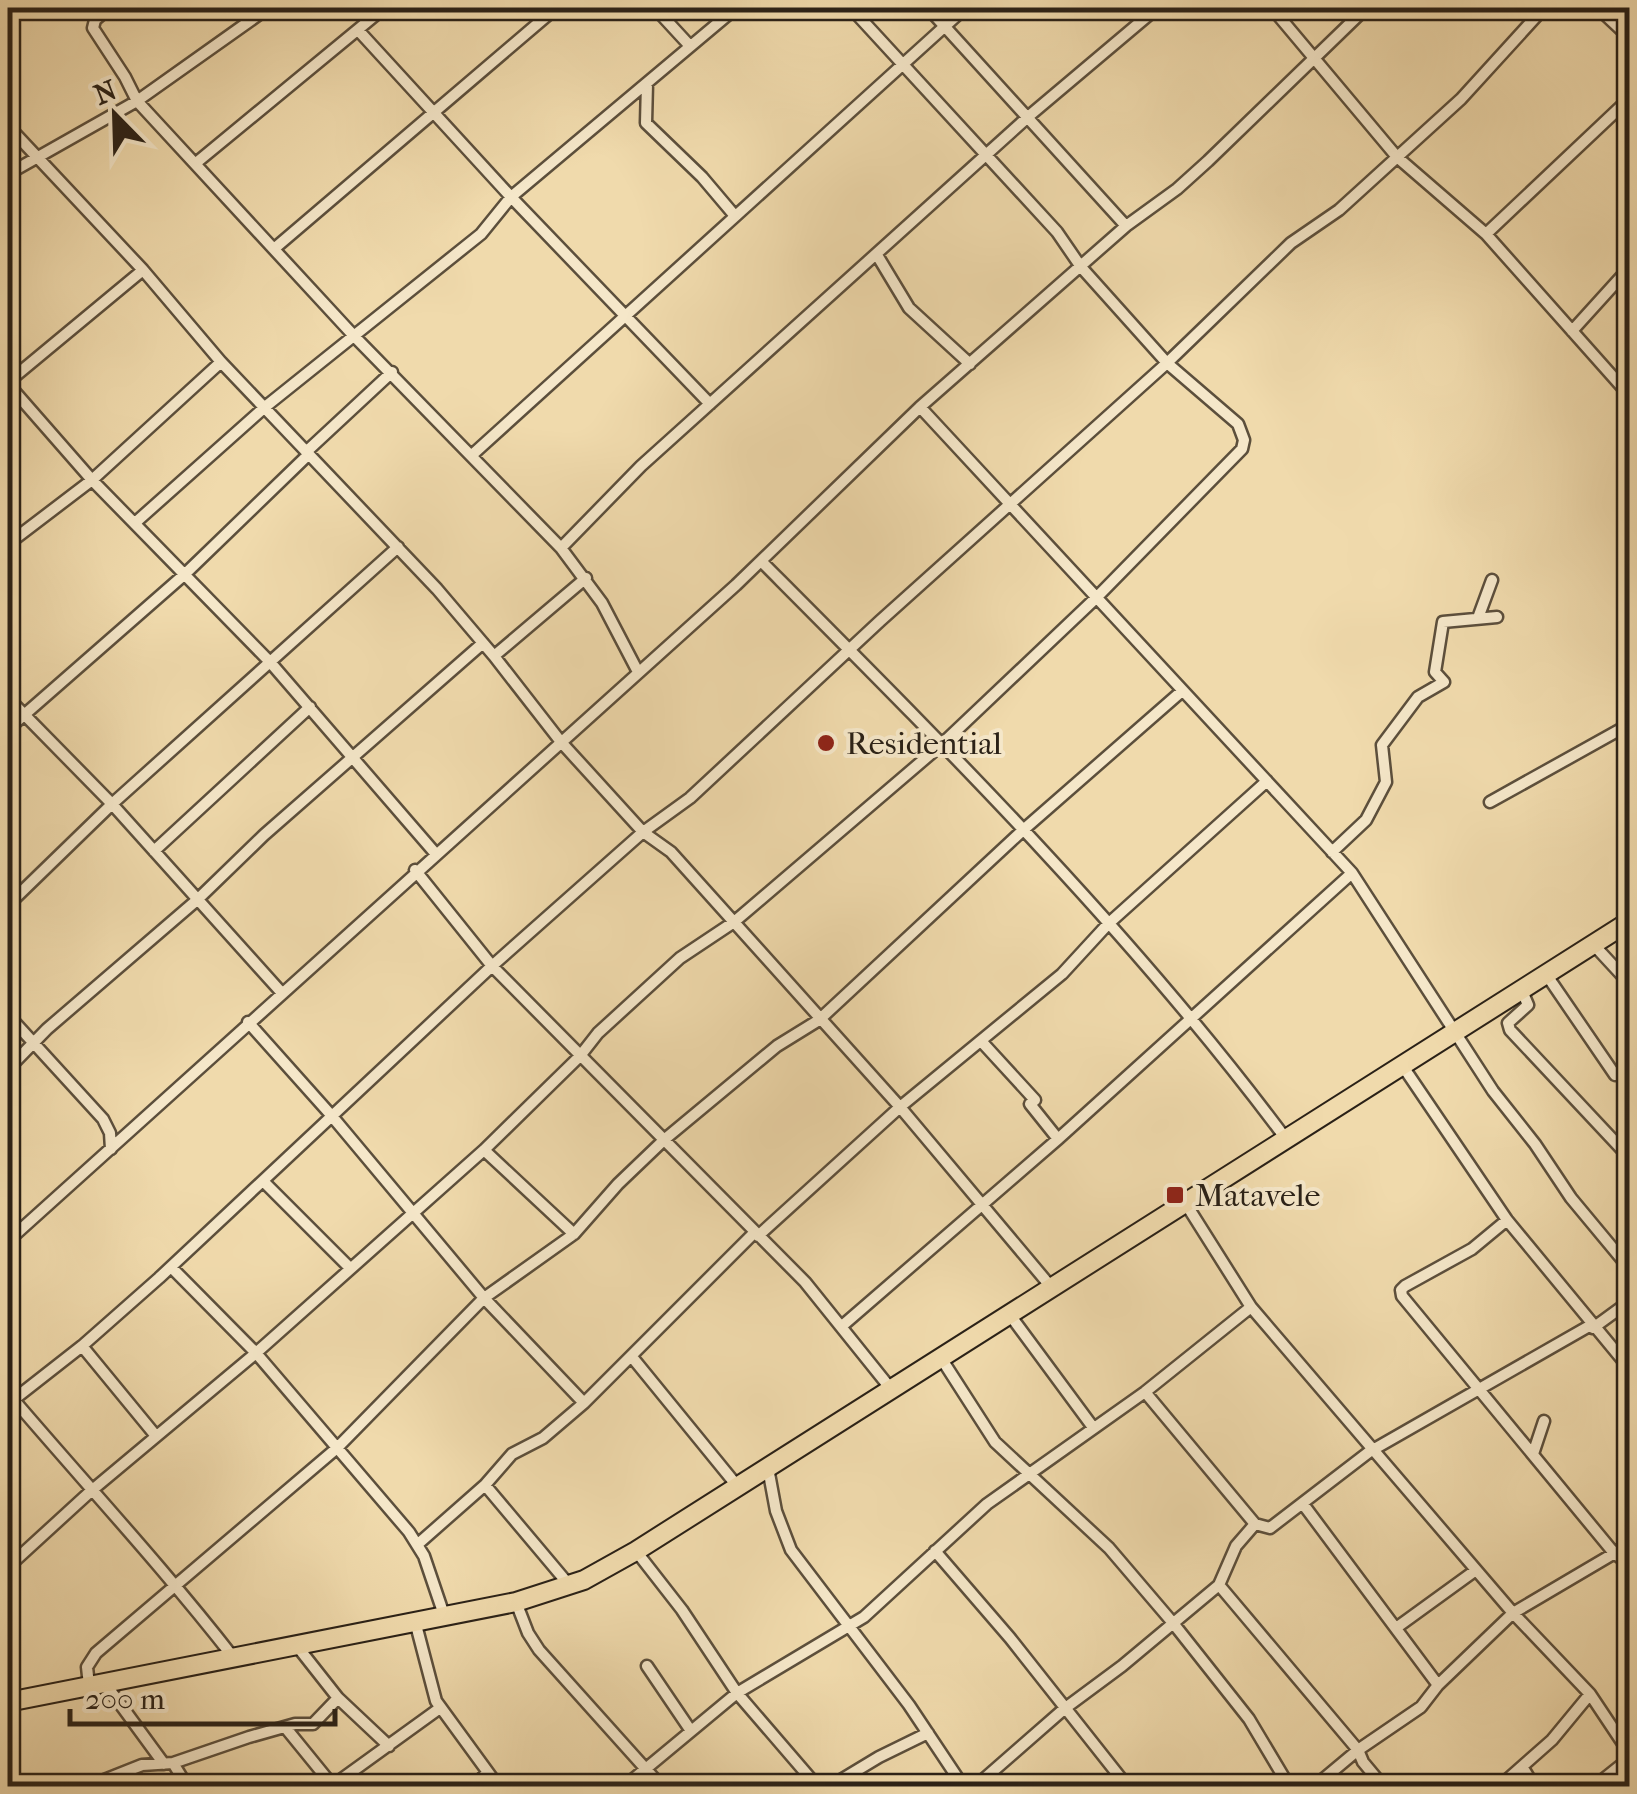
<svg xmlns="http://www.w3.org/2000/svg" width="1637" height="1794" viewBox="0 0 1637 1794" font-family="'IM FELL French Canon',serif">
	<style>
		.lines { fill: none; stroke-linecap: round; stroke-linejoin: round }
		.minor-casing { stroke: #5c4f3c; stroke-width: 15 }
		.trunk-casing { stroke: #2a2117; stroke-width: 22 }
		.minor { stroke: #f5e7c9; stroke-width: 10 }
		.trunk { stroke: #f0daac; stroke-width: 18 }
		.poi-dot { fill: #8f2418; stroke: #f5e7c9; stroke-width: 4 }
		.labels { text-anchor: middle; stroke-width: 8; stroke-linejoin: round; paint-order: stroke }
		.poi-label { font-size: 32px; fill: #2a2117; stroke: #f5e7c9; text-anchor: start }
	</style>
	<rect width="100%" height="100%" fill="#f0daac"/>
	<filter id="stains"><feTurbulence type="fractalNoise" baseFrequency=".002" numOctaves="4"/><feColorMatrix values="0 0 0 0 .2 0 0 0 0 .09 0 0 0 0 .02 0 0 0 .5 -.17"/></filter>
	<radialGradient id="worn" r=".72"><stop offset=".6" stop-color="#630" stop-opacity="0"/><stop offset="1" stop-color="#630" stop-opacity=".3"/></radialGradient>
	<g class="lines">
		<defs>
			<path id="minor" d="M 109,8 L 95,20 L 93,28 L 125,77 L 137,101 L 354,336 L 561,548 L 602,603 L 637,670
				M 655,8 L 690,46
				M 928,8 L 1126,226
				M 1272,8 L 1397,157 L 1486,234 L 1630,396
				M 1598,8 L 1630,38
				M 358,30 L 511,197 L 710,404
				M 647,83 L 646,123 L 702,177 L 735,216
				M 8,126 L 143,270 L 221,362 L 437,589 L 494,656 L 561,742 L 643,832 L 671,852 L 900,1107 L 1052,1288
				M 196,163 L 384,8
				M 8,174 L 137,101 L 268,8
				M 1486,234 L 1630,98
				M 275,248 L 556,8
				M 877,255 L 909,308 L 970,364
				M 1572,331 L 1630,267
				M 8,382 L 143,270
				M 8,384 L 92,480 L 270,662 L 435,853
				M 920,407 L 1352,873 L 1493,1091 L 1535,1144 L 1571,1198 L 1630,1269
				M 306,452 L 392,372
				M 472,455 L 965,8
				M 136,522 L 265,407 L 481,234 L 511,197 L 736,8
				M 8,544 L 92,480 L 221,362
				M 561,548 L 641,466 L 1029,116 L 1157,8
				M 761,561 C 944,745 1131,931 1286,1139
				M 1478,618 L 1492,580
				M 494,656 L 586,578
				M 8,698 L 112,804 L 281,992
				M 8,729 L 185,574 L 309,454
				M 1490,802 L 1630,724
				M 154,851 L 310,707
				M 1332,852 L 1366,820 L 1386,782 L 1382,745 L 1418,697 L 1444,682 L 1435,672 L 1443,622 L 1497,617
				M 415,870 L 492,966 L 805,1282 L 891,1389
				M 8,905 L 112,804 L 398,547
				M 1593,944 L 1630,984
				M 1546,974 L 1615,1075
				M 1522,991 L 1528,1005 L 1508,1023 L 1510,1030 L 1630,1158
				M 8,1015 L 103,1119 L 110,1133 L 111,1149
				M 248,1022 L 331,1115 L 484,1298 L 584,1403
				M 981,1041 L 1035,1100 L 1030,1104 L 1058,1139
				M 1402,1065 L 1507,1220 L 1630,1369
				M 8,1069 L 47,1029 L 197,900 L 264,835 L 483,643
				M 484,1150 L 574,1234
				M 263,1181 L 350,1268
				M 1186,1204 L 1251,1307 L 1513,1613 L 1590,1694 L 1630,1754
				M 1507,1220 L 1472,1249 L 1405,1286 L 1401,1290 L 1402,1296 L 1614,1553 L 1630,1565
				M 758,1236 L 900,1107 L 1062,974 L 1108,924 L 1267,781
				M 8,1241 L 736,585 L 920,407 L 1126,226 L 1177,189 L 1208,161 L 1366,8
				M 171,1267 L 256,1353 L 409,1532 L 424,1556 L 444,1615
				M 1010,1315 L 1092,1426
				M 842,1326 L 1058,1139 L 1352,873
				M 1593,1328 L 1630,1301
				M 82,1346 L 156,1436
				M 632,1357 L 738,1487
				M 941,1358 L 995,1442 L 1109,1548 L 1173,1623 L 1249,1719 L 1289,1786
				M 1145,1392 L 1255,1524
				M 8,1393 C 83,1481 162,1566 233,1657
				M 8,1404 L 82,1346 L 159,1278 L 492,966 L 643,832 L 690,798 L 880,621 L 1167,363 L 1291,243 L 1339,210 L 1461,99 L 1544,8
				M 1533,1454 L 1544,1421
				M 768,1468 L 776,1511 L 791,1550 L 909,1705 L 963,1786
				M 485,1485 L 570,1586
				M 1303,1504 L 1438,1685
				M 418,1544 L 485,1485 L 512,1454 L 543,1438 L 584,1403 L 755,1232
				M 636,1551 L 682,1610 L 737,1693 L 817,1786
				M 935,1551 L 1010,1638 L 1127,1786
				M 8,1567 L 91,1491 L 256,1353 L 484,1150 L 580,1056 L 598,1033 L 680,958 L 734,922 L 941,745 L 1098,596 L 1242,449 L 1244,440 L 1238,424 L 1167,363 L 1081,267 L 1057,232 L 851,8
				M 1219,1585 L 1358,1750 L 1363,1762 L 1383,1786
				M 516,1602 L 528,1633 L 539,1650 L 661,1786
				M 415,1621 L 436,1701 L 498,1786
				M 1396,1628 L 1476,1570
				M 297,1646 L 338,1698 L 389,1746
				M 647,1666 L 691,1731
				M 104,1682 L 164,1764
				M 89,1685 L 87,1667 L 96,1653 L 337,1448 L 484,1298 L 574,1234 L 618,1184 L 665,1139 L 777,1046 L 819,1020 L 1022,831 L 1182,691
				M 285,1727 L 333,1786
				M 173,1763 L 187,1786
				M 1523,1768 L 1534,1786
				M 89,1786 L 142,1765 L 173,1763 L 249,1737 L 295,1724 L 313,1724 L 338,1698
				M 332,1786 L 440,1708
				M 474,1786 L 487,1773
				M 625,1786 L 737,1693 L 864,1617 L 987,1504 L 1145,1392 L 1251,1307
				M 831,1786 L 879,1757 L 928,1733
				M 976,1786 L 1064,1709 L 1122,1666 L 1219,1585 L 1236,1546 L 1255,1524 L 1270,1528 L 1369,1452 L 1591,1325
				M 1315,1786 L 1358,1750 L 1421,1707 L 1438,1685 L 1513,1613 L 1630,1544
				M 1500,1786 L 1552,1740 L 1590,1694
				M 1595,1786 L 1630,1758"/>
			<path id="trunk" d="M 8,1702 L 516,1602 L 584,1580 L 636,1551 L 1630,921"/>
		</defs>
		<use href="#minor" class="minor-casing"/>
		<use href="#trunk" class="trunk-casing"/>
		<use href="#minor" class="minor"/>
		<use href="#trunk" class="trunk"/>
	</g>
	<g class="poi-dot">
		<circle cx="826" cy="743" r="10"/>
		<rect x="1165" y="1185" width="20" height="20" rx="5"/>
	</g>
	<g class="labels">
		<g class="poi-label">
			<text x="846" y="754">Residential</text>
			<text x="1195" y="1206">Matavele</text>
		</g>
	</g>
	<rect width="1637" height="1794" fill="none" stroke="#f0daac" stroke-width="40"/>
	<rect x="10" y="10" width="1617" height="1774" fill="none" stroke="#2a2117" stroke-width="5"/>
	<rect x="20" y="20" width="1597" height="1754" fill="none" stroke="#2a2117" stroke-width="2.5"/>
	<g transform="translate(115 115) rotate(337)" stroke="#f5e7c9" stroke-width="8" paint-order="stroke">
	<path d="M0-8L18 38L0 25L-18 38Z" fill="#2a2117"/>
	<text y="-15" font-size="28" font-weight="bold" text-anchor="middle" fill="#2a2117">N</text>
	</g>
	<path d="M70 1709v15h265v-15" fill="none" stroke="#2a2117" stroke-width="5"/>
	<text x="85" y="1709" font-size="30" fill="#2a2117" stroke="#f5e7c9" stroke-width="8" paint-order="stroke">200 m</text>
	<rect width="100%" height="100%" filter="url(#stains)"/>
	<rect width="100%" height="100%" fill="url(#worn)"/>
</svg>
